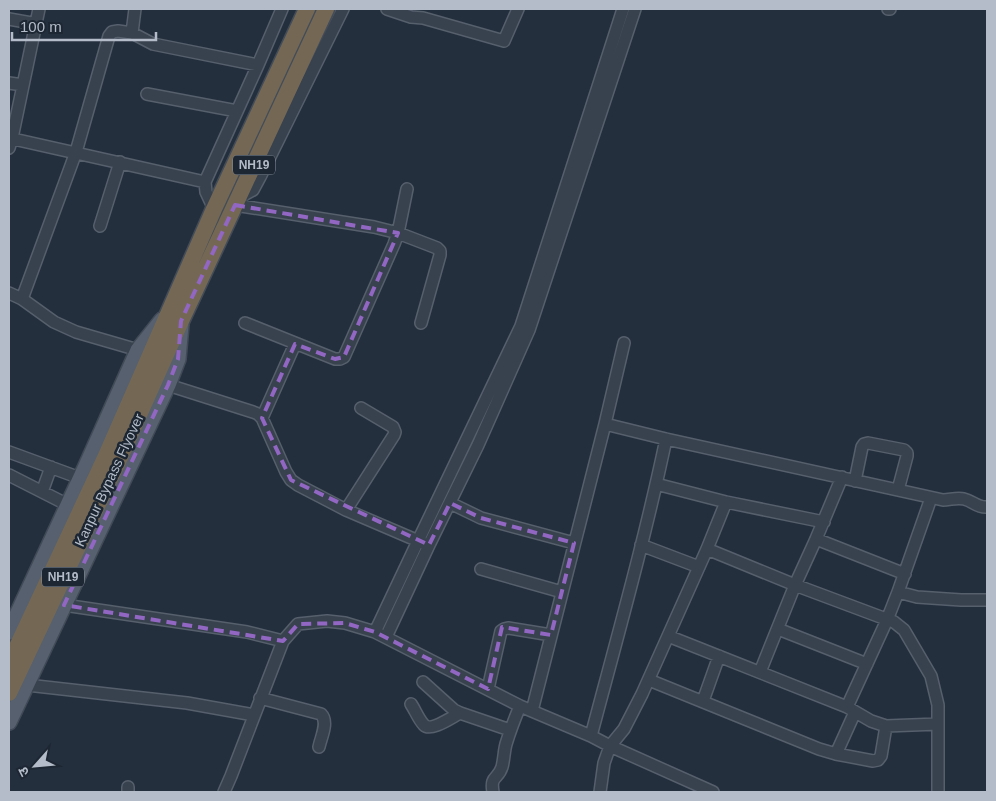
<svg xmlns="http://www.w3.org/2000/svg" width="996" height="801" viewBox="0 0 996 801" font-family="Arial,'Noto Sans Devanagari',sans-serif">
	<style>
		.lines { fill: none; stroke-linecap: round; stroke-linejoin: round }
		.minor-casing { stroke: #565f6c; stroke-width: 14 }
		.major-casing { stroke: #414a57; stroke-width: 18 }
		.highway-casing { stroke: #434c59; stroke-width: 19 }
		.minor { stroke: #38414e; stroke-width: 11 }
		.major { stroke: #56606e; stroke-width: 15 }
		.highway { stroke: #746855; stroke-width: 16 }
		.marked { fill: none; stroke: #9266c3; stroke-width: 4; stroke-dasharray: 10 6; stroke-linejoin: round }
		.labels { text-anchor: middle; stroke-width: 5; stroke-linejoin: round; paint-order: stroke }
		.shield { fill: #1d2633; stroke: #878f9c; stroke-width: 1 }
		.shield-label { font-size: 12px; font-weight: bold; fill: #b4bcc9 }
		.street-label { font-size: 14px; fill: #b4bcc9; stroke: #1d2633 }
	</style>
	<rect width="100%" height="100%" fill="#242f3e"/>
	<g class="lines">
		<defs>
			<path id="minor" d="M 387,9 L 411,17 L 423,18 L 504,41 L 518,9
				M 888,9 L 890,9
				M 9,19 L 37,24
				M 132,33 L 135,9
				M 9,83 L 23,85
				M 147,94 L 237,111
				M 9,138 L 205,182
				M 9,148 L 12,138 L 39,9
				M 238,198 L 253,190 L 260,177 L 343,9
				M 235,205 L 374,227 L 398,233 L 437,248 L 440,251 L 440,255 L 421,323
				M 214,209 L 206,192 L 205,182 L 258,65 L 282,9
				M 100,226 L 120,162
				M 9,293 L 22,299 L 54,322 L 76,332 L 138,350
				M 22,299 L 76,152 L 109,36 L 112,32 L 118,31 L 132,33 L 153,44 L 258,65
				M 245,323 L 335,359 L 340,359 L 344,357 L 394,244 L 398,233 L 407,189
				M 168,385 L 253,412 L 258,414 L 262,418 L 286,472 L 291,480 L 298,485 L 346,510 L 423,543
				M 262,418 L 295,344
				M 605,424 L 666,439 L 943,500 C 950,500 957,497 964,499 C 973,501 977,508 987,507
				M 9,452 L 80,478
				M 9,475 L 68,505
				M 855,481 L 862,447 L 864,444 L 868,443 L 904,450 L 907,453 L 907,456 L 898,490
				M 656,484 L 726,502 L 824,522
				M 42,492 L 51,467
				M 450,503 L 481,518 L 574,543
				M 346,510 L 394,435 L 395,432 L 393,427 L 361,408
				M 816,539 L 905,574
				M 641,545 L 699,567
				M 707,549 L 795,585 L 894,622 L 904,630 L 931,676 L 938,705 L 938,792
				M 481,569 L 562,592
				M 898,592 L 917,597 L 961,600 L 987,600
				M 64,605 L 247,632 L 283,641
				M 778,629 L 867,664
				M 375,632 L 418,541 L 521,326 L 623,9
				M 668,636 L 847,707 L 871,721 L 886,726 L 938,724
				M 386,637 L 429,545 L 478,445 L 529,330 L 635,9
				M 760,672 L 795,585 L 816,539 L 842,477
				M 649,680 L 819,749 L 836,754 L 873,761 L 878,760 L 881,756 L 886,726
				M 423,682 L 454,710 L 460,713 L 510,730
				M 27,685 L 187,703 L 254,715
				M 488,689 L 501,631 L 504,629 L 508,628 L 551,635
				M 260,698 L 321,714 C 329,722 321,737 319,747
				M 703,701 L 719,656
				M 411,704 C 415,710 419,720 424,725 C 431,732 452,717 460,713
				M 847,707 L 887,620 L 898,592 L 931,498
				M 532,711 L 605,424 L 624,343
				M 591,736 C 617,638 645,539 666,439
				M 836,754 L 855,712
				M 128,792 L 128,787
				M 224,792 L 231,776 L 283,641 L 298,624 L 327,621 L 345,623 L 375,632 L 520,706 L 591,736 L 610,746 L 713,792
				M 493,792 C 490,775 498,780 502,767 C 504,760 504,751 506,744 C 510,731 515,718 520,706
				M 600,792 L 604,763 L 610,746 L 624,729 L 642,694 L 707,549 L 726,502"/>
			<path id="major" d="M 9,632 L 87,464 L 138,350 L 162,320
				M 9,722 L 168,385 L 178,359 L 181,325"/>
			<path id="highway" d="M 9,664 L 106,456 L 214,209 L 307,9
				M 9,693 L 118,462 L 181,321 L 326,9"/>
		</defs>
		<use href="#minor" class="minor-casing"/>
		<use href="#major" class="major-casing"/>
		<use href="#highway" class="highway-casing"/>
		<use href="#minor" class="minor"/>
		<use href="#major" class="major"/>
		<use href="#highway" class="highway"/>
	</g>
	<path class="marked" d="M 235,205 L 398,233 L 344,357 L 335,359 L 295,344 L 262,418 L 291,480 L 429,545 L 450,503 L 481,518 L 574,543 L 551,635 L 502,627 L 488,689 L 375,632 L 345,623 L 298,624 L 283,641 L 64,605 L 168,385 L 178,359 L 181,321 Z"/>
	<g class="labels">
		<g class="shield">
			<rect x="233" y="155.5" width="42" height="19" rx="4"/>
			<rect x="42" y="567.5" width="42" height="19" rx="4"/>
		</g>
		<g class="shield-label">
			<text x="254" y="169">NH19</text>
			<text x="63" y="581">NH19</text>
		</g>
		<g class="street-label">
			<text transform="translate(109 480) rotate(-65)" y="5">Kanpur Bypass Flyover</text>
		</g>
	</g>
	<rect width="996" height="801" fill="none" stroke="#b4bcc9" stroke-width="20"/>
	<g transform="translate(35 766) rotate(243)" stroke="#1d2633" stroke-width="4" paint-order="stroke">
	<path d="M0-4L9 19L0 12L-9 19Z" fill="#b4bcc9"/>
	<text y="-8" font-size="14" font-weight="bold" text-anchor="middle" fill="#b4bcc9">उ</text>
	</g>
	<path d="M12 32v8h144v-8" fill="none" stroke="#b4bcc9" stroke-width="2.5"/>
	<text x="20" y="32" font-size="15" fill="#b4bcc9" stroke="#1d2633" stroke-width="4" paint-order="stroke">100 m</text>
</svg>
